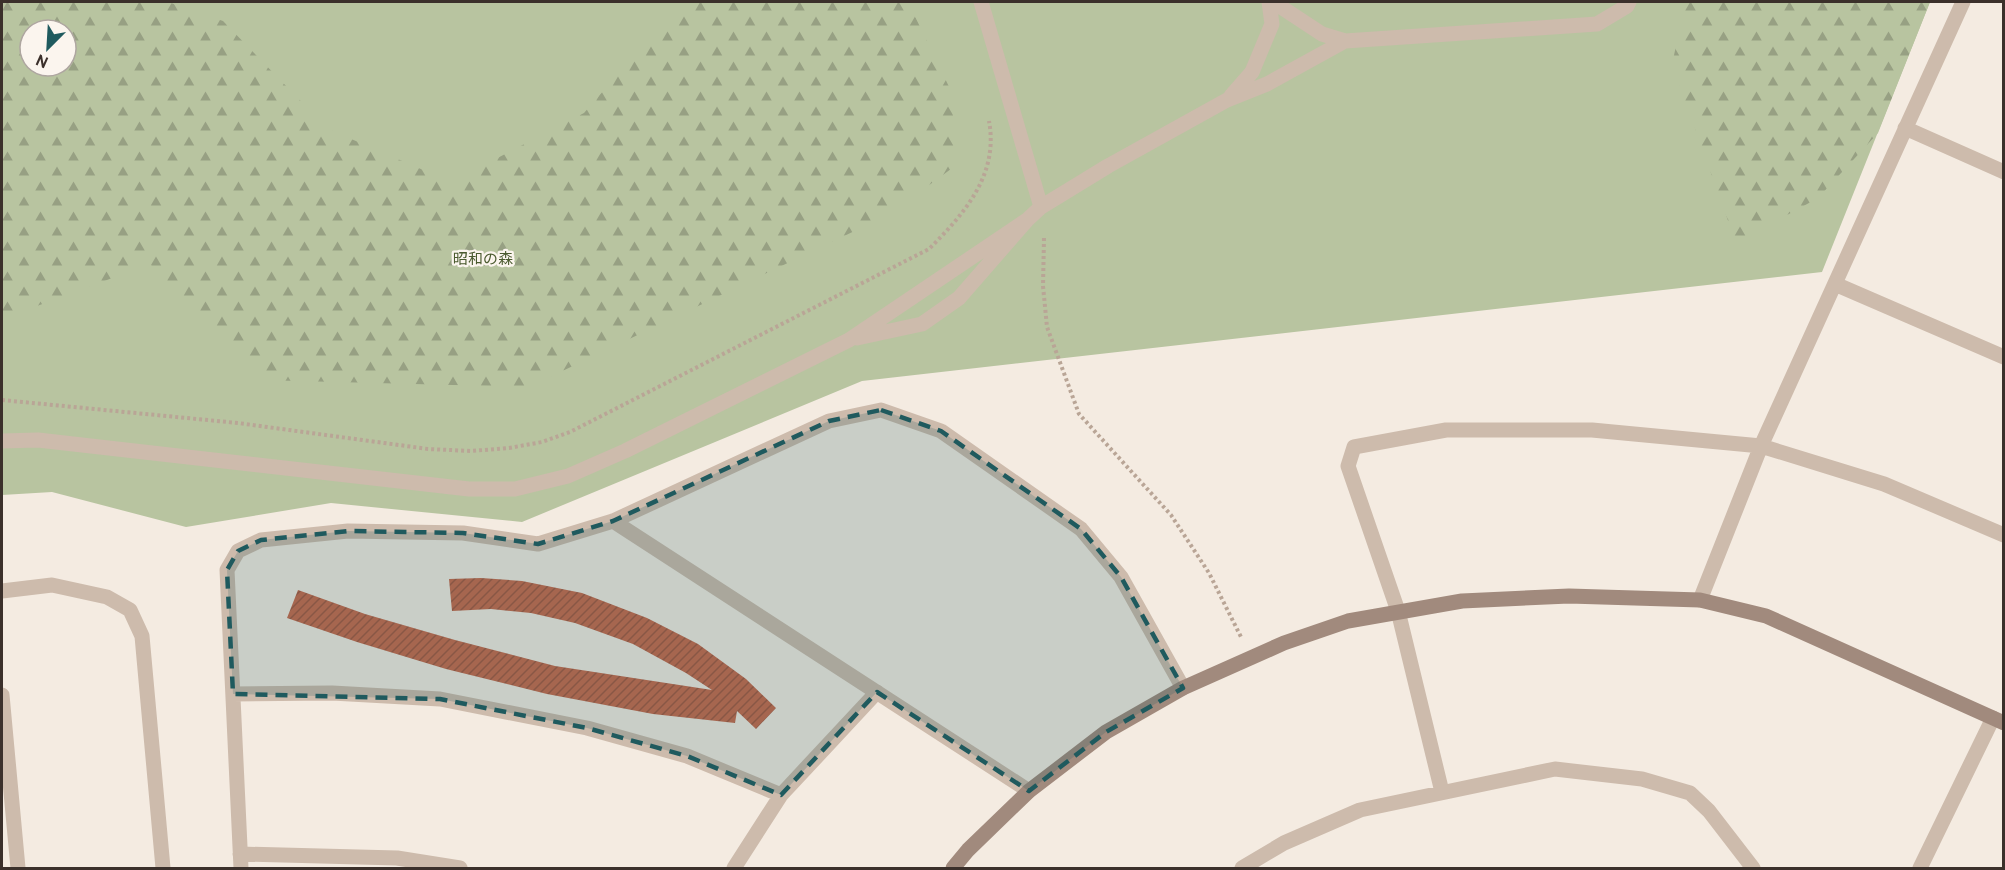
<svg xmlns="http://www.w3.org/2000/svg" width="2005" height="870" viewBox="0 0 2005 870" font-family="Overpass,'Noto Sans JP',sans-serif">
	<style>
		.green { fill: #b8c4a0; fill-rule: evenodd }
		.forest { fill: url(#forest-firs); fill-rule: evenodd }
		.building { fill: url(#building-hatch) }
		.lines { fill: none; stroke-linecap: round; stroke-linejoin: round }
		.path { stroke: #b9a596; stroke-width: 4; stroke-dasharray: 3 3; stroke-linecap: butt }
		.lane { stroke: #cdbbac; stroke-width: 15 }
		.street { stroke: #cdbbac; stroke-width: 15 }
		.secondary { stroke: #a18a7d; stroke-width: 15 }
		.marked { fill: #1f5a5e; fill-opacity: 0.2; stroke: #1f5a5e; stroke-width: 4.5; stroke-dasharray: 12 8; stroke-linejoin: round }
		.labels { text-anchor: middle; stroke-width: 4.5; stroke-linejoin: round; paint-order: stroke }
		.park-label { font-size: 15px; fill: #4a5a2e; stroke: #fbf5ee }
	</style>
	<defs>
		<pattern id="forest-firs" width="22" height="20" patternUnits="userSpaceOnUse" patternTransform="scale(1.5)"><rect width="22" height="20" fill="#b8c4a0"/><path d="M5 1l3.5 6h-7zM16 11l3.5 6h-7z" fill="#97a083"/></pattern>
		<pattern id="building-hatch" width="6" height="6" patternUnits="userSpaceOnUse" patternTransform="scale(1.5)"><rect width="6" height="6" fill="#c8694b"/><path d="M-1 1l2-2M0 6l6-6M5 7l2-2" fill="none" stroke="#a4573f"/></pattern>
	</defs>
	<rect width="100%" height="100%" fill="#f4ebe1"/>
	<path class="green" d="M 2,2 L 1930,2 L 1822,272 L 862,381 L 522,522 L 331,503 L 186,527 L 52,492 L 2,495 ZM 30,30 L 66,30 L 66,66 L 30,66 Z"/>
	<path class="forest" d="M 2,2 L 168,2 L 223,21 L 328,129 L 451,182 L 584,113 L 681,2 L 908,2 L 952,93 L 955,166 L 890,214 L 529,387 L 260,380 L 150,264 L 2,319 ZM 30,30 L 66,30 L 66,66 L 30,66 Z
		M 1686,2 L 1930,2 L 1878,133 L 1818,198 L 1736,243 L 1672,64 Z"/>
	<path class="building" d="M 481,578 L 522,581 L 582,593 L 647,618 L 698,644 L 746,679 L 776,708 L 756,729 L 737,711 L 735,723 L 653,714 L 547,694 L 446,669 L 357,642 L 287,618 L 298,590 L 365,614 L 455,640 L 555,666 L 712,690 L 686,673 L 633,644 L 575,623 L 531,613 L 491,609 L 452,611 L 449,579 Z"/>
	<g class="lines">
		<path class="path" d="M 1044,238 L 1043,286 L 1047,327 L 1079,414 L 1171,515 L 1209,573 L 1241,637
			M 2,400 L 238,423 L 428,449 L 471,451 L 509,448 L 542,442 L 570,432 L 929,249 C 964,214 999,175 989,121"/>
		<path class="lane" d="M 981,2 L 1041,207
			M 1276,2 L 1281,7 L 1322,34 L 1345,41
			M 1231,96 L 1252,72 L 1272,24 L 1269,2
			M 857,338 L 922,324 L 959,298 L 1027,220 L 1041,207 L 1108,166 L 1227,100 L 1267,84 L 1345,41 L 1597,24 L 1627,6 L 1629,2
			M 2,441 L 38,440 L 469,489 L 515,489 L 568,476 L 625,451 L 849,340 L 1027,220"/>
		<path class="street" d="M 1905,128 L 2004,172
			M 1835,284 L 2004,357
			M 613,521 L 1029,791
			M 2,591 L 52,585 L 107,597 L 130,610 L 142,636 L 163,868
			M 1700,600 L 1761,446 L 1963,2
			M 233,694 L 332,693 L 440,699 L 587,728 L 687,756 L 781,795
			M 2,695 L 18,868
			M 1442,792 L 1398,611 L 1348,466 L 1354,447 L 1446,430 L 1592,430 L 1761,446 L 1884,484 L 2004,535
			M 240,854 L 397,858 L 460,868
			M 241,868 L 227,570 L 238,551 L 261,540 L 348,531 L 463,533 L 538,544 L 613,521 L 829,421 L 881,410 L 941,431 L 1081,529 L 1121,577 L 1183,688
			M 734,868 L 781,795 L 877,692
			M 1242,868 L 1284,843 L 1360,810 L 1555,769 L 1642,779 L 1690,793 L 1709,811 L 1753,868
			M 1920,868 L 1993,718"/>
		<path class="secondary" d="M 953,868 L 968,850 L 1029,791 L 1106,732 L 1183,688 L 1284,643 L 1348,621 L 1462,601 L 1569,596 L 1700,600 L 1766,616 L 2004,723"/>
	</g>
	<path class="marked" d="M 881,410 L 941,431 L 1081,529 L 1121,577 L 1183,688 L 1106,732 L 1029,791 L 877,692 L 781,795 L 687,756 L 587,728 L 440,699 L 233,694 L 227,570 L 238,551 L 261,540 L 348,531 L 463,533 L 538,544 L 613,521 L 829,421 Z"/>
	<g class="labels">
		<g class="park-label">
			<text x="483" y="264">昭和の森</text>
		</g>
	</g>
	<rect width="2005" height="870" fill="none" stroke="#3b302b" stroke-width="6"/>
	<g transform="translate(48 48) rotate(204)"><circle r="28" fill="#fbf5ee" stroke="#aea6a0" stroke-width="1.5"/>
	<path d="M0-4.5L10 22L0 15L-10 22Z" fill="#1f5a5e"/>
	<text y="-9" font-size="16" font-weight="bold" text-anchor="middle" fill="#3b302b">N</text>
	</g>
</svg>
